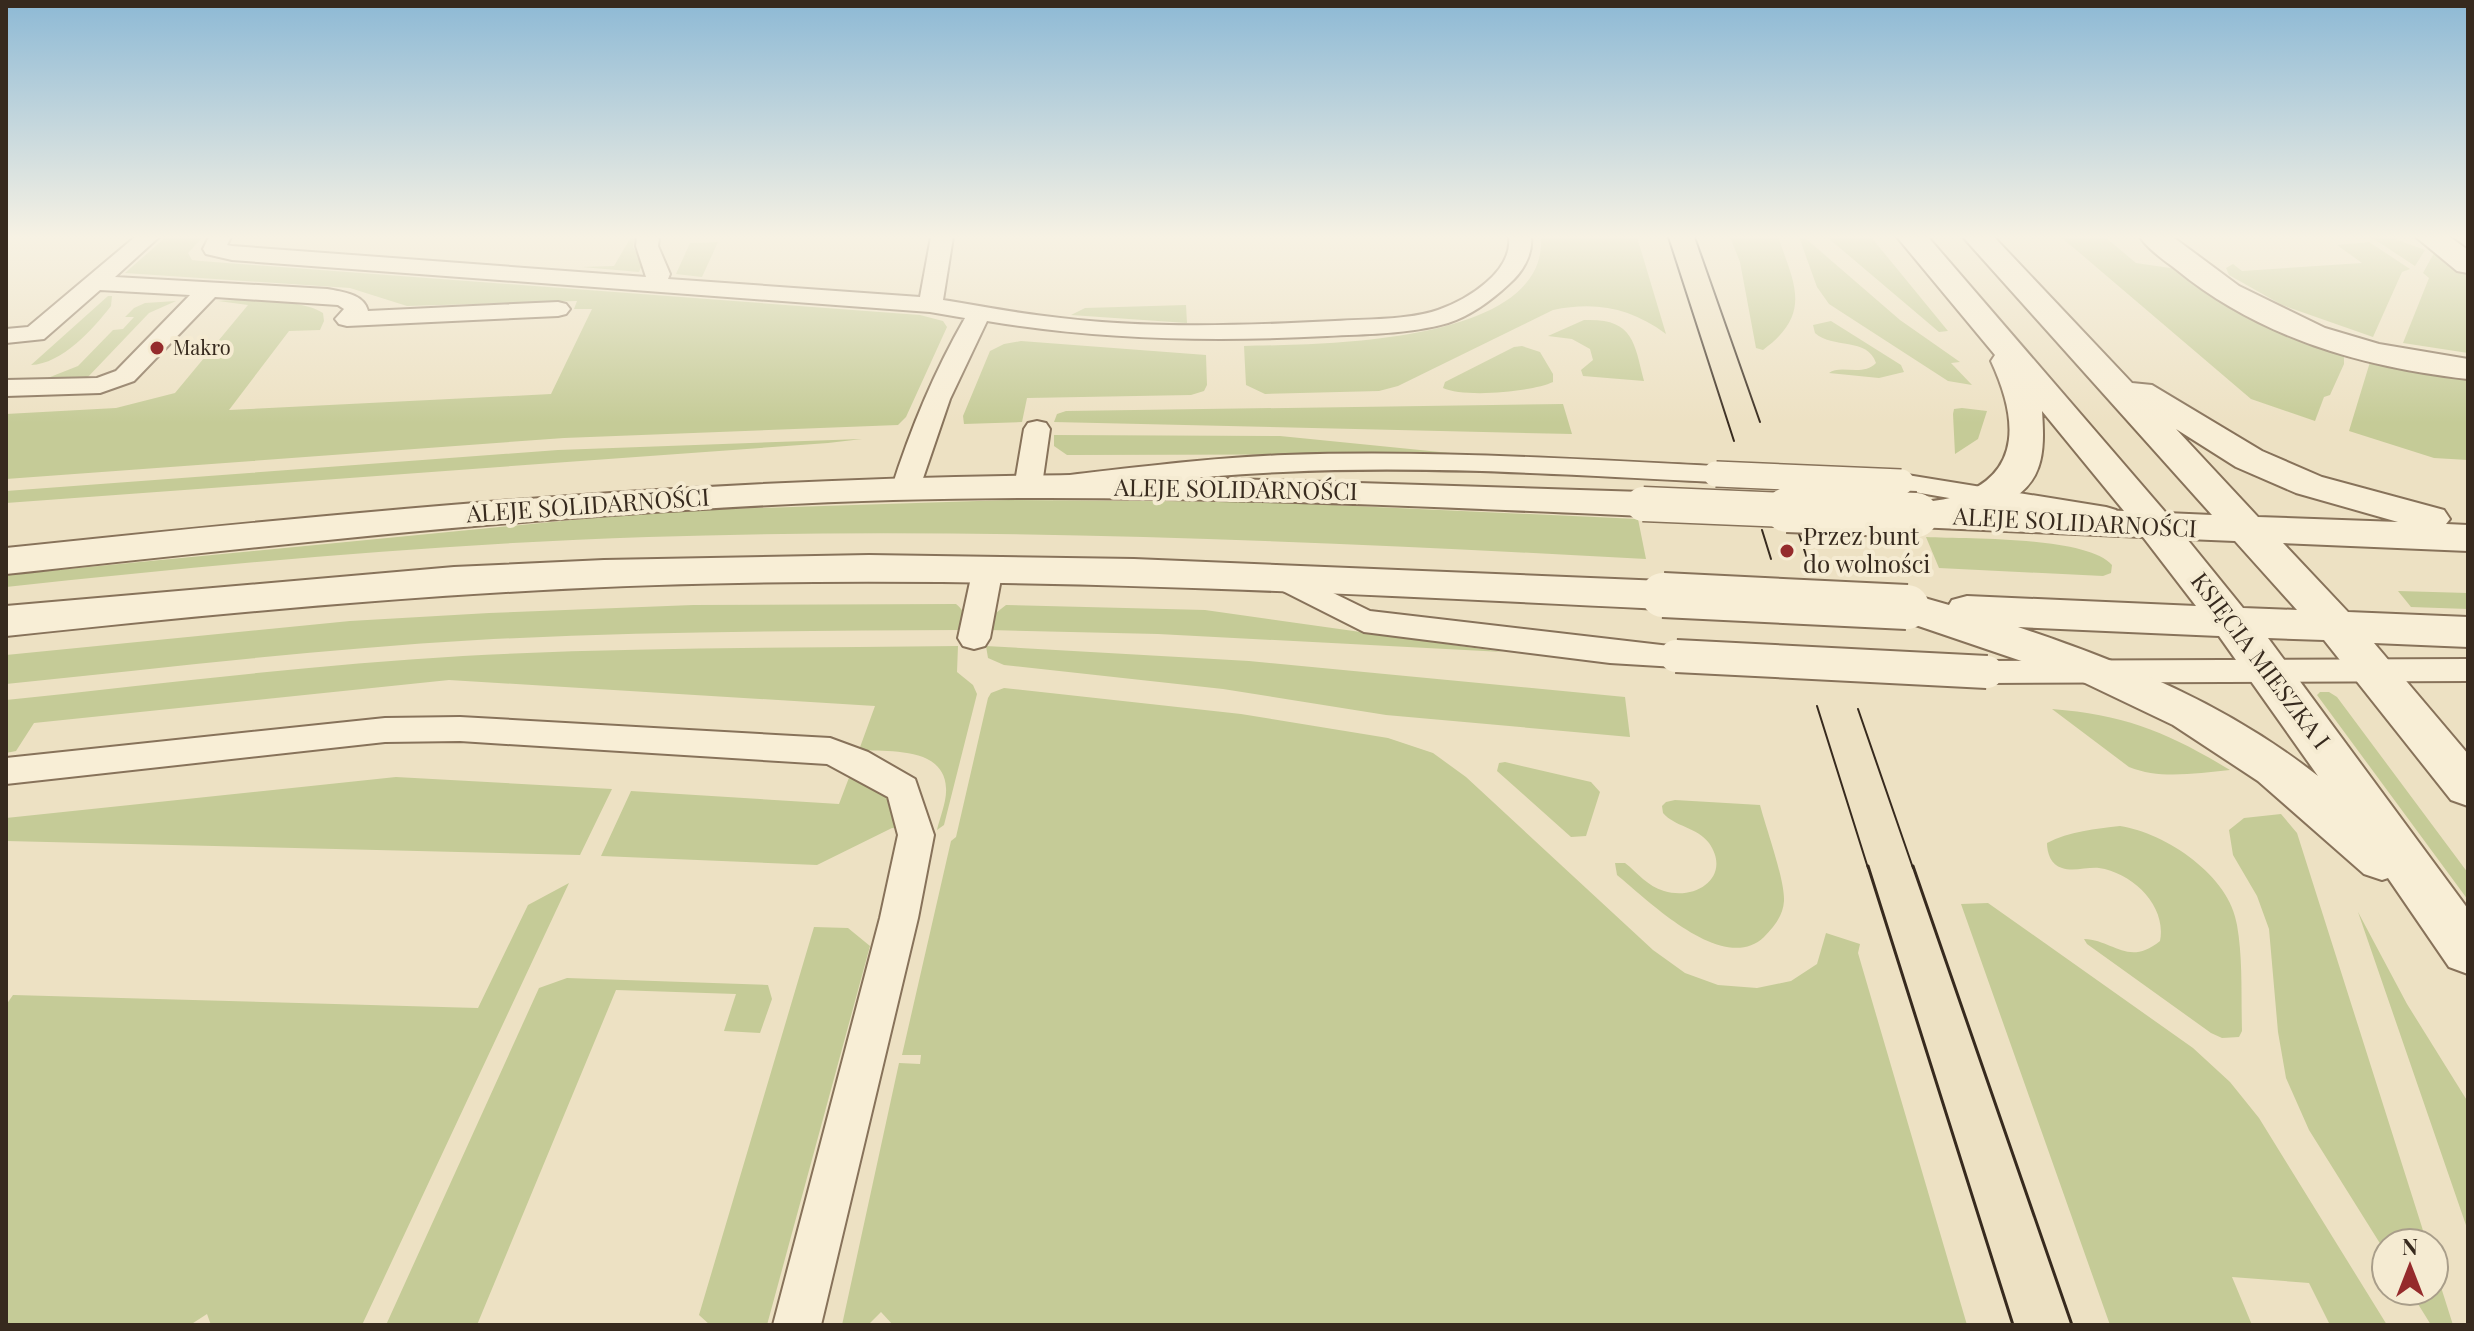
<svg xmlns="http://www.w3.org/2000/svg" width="2474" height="1331" viewBox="0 0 2474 1331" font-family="'Playfair Display',serif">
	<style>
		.green { fill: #c5cb97 }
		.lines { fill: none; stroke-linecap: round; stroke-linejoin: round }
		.service-casing { stroke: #87725a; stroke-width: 4 }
		.minor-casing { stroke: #87725a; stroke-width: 4 }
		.tertiary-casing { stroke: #87725a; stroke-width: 4 }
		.service { fill: #f8eed6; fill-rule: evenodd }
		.minor { fill: #f8eed6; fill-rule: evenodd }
		.tertiary { fill: #f8eed6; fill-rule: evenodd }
		.tram-far1 { stroke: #372a1e; stroke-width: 2 }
		.tram { stroke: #372a1e; stroke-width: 3 }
		.service-bridge-far1-casing { stroke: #87725a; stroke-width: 28; stroke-linecap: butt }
		.service-bridge-casing { stroke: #87725a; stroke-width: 36; stroke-linecap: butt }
		.tertiary-bridge-far1-casing { stroke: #87725a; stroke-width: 37; stroke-linecap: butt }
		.tertiary-bridge-casing { stroke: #87725a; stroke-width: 48; stroke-linecap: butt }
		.service-bridge-far1 { stroke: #f8eed6; stroke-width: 25 }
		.service-bridge { stroke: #f8eed6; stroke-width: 32 }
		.tertiary-bridge-far1 { stroke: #f8eed6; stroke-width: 34 }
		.tertiary-bridge { stroke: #f8eed6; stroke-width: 44 }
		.poi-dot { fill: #952b2c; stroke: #f5ebd2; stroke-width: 3 }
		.labels { text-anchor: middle; stroke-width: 8; stroke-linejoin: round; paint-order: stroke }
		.far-poi-label { font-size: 20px; fill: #372a1e; stroke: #f5ebd2; text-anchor: start }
		.street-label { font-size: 24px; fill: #372a1e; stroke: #f5ebd2 }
		.poi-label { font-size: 24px; fill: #372a1e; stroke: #f5ebd2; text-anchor: start }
	</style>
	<rect width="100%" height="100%" fill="#ede1c3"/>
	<path class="green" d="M 166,237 L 203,237 L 188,253 L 192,260 L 201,261 L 920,315 L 943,321 L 947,327 L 906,417 L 898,425 L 564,438 L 6,479 L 6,414 L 116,408 L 175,393 L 248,305 L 218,301 C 243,299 303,299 323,313 L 324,321 L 320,330 L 289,331 L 229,410 L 551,394 L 592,309 L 574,309 L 577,301 L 407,306 L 350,288 L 125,273 Z
		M 631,237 L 635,237 L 633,247 L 643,263 L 639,272 L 582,267 L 614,266 Z
		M 1541,237 L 1637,237 L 1666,334 C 1631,308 1596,301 1553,310 L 1398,386 L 1379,391 L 1265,394 L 1246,385 L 1244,346 C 1315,344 1548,346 1541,237 Z
		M 1730,237 L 1778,237 C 1795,285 1812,314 1763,350 L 1756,348 L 1740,262 Z
		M 1799,237 L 1804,237 L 1900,320 L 1960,362 L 1951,363 L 1972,385 L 1948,381 L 1829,304 L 1817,287 Z
		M 1827,237 L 1871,237 L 1948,331 L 1939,332 Z
		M 2061,237 L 2105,237 L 2136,263 L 2177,269 L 2344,354 L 2344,364 L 2330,395 L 2324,397 L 2315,421 L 2251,399 Z
		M 2371,237 L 2390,237 L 2425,250 L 2415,266 Z
		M 718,242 L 702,277 L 676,274 L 690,243 Z
		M 2369,242 L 2410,269 L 2402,272 L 2373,337 L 2282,305 L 2229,275 L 2226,268 L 2233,264 L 2242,271 L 2362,263 L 2337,245 Z
		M 2434,253 L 2444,255 L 2468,273 L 2468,353 L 2403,343 L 2429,278 L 2423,273 Z
		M 108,296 L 112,296 L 111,306 C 93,329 62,364 31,365 Z
		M 176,301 L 149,313 L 86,379 L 40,381 L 78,366 L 113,330 L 123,329 L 134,317 L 125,317 L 134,308 L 145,303 Z
		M 1186,305 L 1187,323 L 1071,315 L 1085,308 Z
		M 1584,320 C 1633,318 1634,341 1644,381 L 1583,376 L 1581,370 L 1593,360 L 1590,349 L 1572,339 L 1548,336 Z
		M 1831,321 L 1901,365 L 1904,372 L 1879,378 L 1829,373 C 1840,364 1863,377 1876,363 C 1868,337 1832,349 1815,333 L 1813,325 Z
		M 1021,341 L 1206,355 L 1207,385 L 1204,391 L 1191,395 L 1027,398 L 1022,422 L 964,424 L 963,416 L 990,351 L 1004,344 Z
		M 1522,346 L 1540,352 L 1553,374 L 1553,382 C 1532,392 1464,398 1443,388 L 1445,382 L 1514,347 Z
		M 2370,362 L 2468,378 L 2468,460 L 2434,458 L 2349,431 Z
		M 1563,404 L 1572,434 L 1054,422 L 1057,414 L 1066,411 Z
		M 1962,408 L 1987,411 L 1978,439 L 1955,454 L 1953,414 L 1954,409 Z
		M 1054,435 L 1280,436 L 1460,454 L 1067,455 L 1054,446 Z
		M 862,439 L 828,443 L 6,503 L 6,491 L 558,450 Z
		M 1009,500 L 1266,502 L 1638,519 L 1646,559 C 1314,541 981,526 648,537 C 433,544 219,564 6,587 L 6,575 L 665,511 Z
		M 1926,537 C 1966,539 2087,536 2112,565 L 2111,573 L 2103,576 L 1939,568 Z
		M 2398,591 L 2468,593 L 2468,609 L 2411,607 Z
		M 956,604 C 966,612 965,618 962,630 C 800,631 638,631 477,640 C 319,649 163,668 6,684 L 6,655 L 350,621 L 489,613 L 693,605 Z
		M 1006,605 L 1205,610 L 1503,652 L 1158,634 L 989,630 L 992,616 Z
		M 958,646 L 957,672 L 973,685 L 977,694 L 944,825 L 937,830 C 940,817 947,801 946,788 C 944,746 888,752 859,750 L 875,706 L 449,680 L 34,723 L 16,751 L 6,753 L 6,700 C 158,684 310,665 463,656 C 628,647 793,648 958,646 Z
		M 986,646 L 1249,661 L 1625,697 L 1630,737 L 1386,715 L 1223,689 L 1004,665 L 988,658 Z
		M 1004,688 L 1241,714 L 1388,738 L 1433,753 L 1466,777 L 1653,950 L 1685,973 L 1718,985 L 1757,988 L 1791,981 L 1817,964 L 1826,933 L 1860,944 L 1858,953 L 1967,1325 L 893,1325 L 881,1312 L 868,1325 L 842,1325 L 899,1063 L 920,1064 L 921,1055 L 902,1055 L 951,841 L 956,837 L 988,698 L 991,693 Z
		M 2320,692 L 2329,692 L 2337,697 L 2468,873 L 2468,900 L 2317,695 Z
		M 2052,709 C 2126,715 2167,732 2230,770 C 2196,773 2161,780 2129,767 Z
		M 1505,762 L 1591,782 L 1600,792 L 1586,836 L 1571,837 L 1497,771 L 1499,763 Z
		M 850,775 L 888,797 L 902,829 L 892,828 L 817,865 L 601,856 L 631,791 L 839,804 Z
		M 396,777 L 612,789 L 580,855 L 6,841 L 6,818 Z
		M 1675,800 L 1760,805 C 1766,828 1785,880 1784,901 C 1783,916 1774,927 1764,937 C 1723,976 1647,899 1617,875 L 1615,863 L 1625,863 C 1638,873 1647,886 1664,891 C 1697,901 1732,876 1709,843 C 1697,827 1675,827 1663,813 L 1662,806 L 1666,802 Z
		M 2281,814 L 2297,833 L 2427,1243 L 2386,1243 L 2386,1253 L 2309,1130 L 2286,1078 L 2278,1032 L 2269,929 L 2257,896 L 2233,855 L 2229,830 L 2244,818 Z
		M 2120,826 C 2166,833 2230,876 2237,925 C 2243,959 2241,996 2242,1031 L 2239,1037 L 2222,1038 L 2211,1033 L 2087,944 L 2084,939 C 2114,940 2128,967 2160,941 C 2167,906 2133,873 2099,868 C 2087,867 2073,872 2062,868 C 2051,865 2047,853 2047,843 C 2069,831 2096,829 2120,826 Z
		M 569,883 L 362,1325 L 211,1325 L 207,1314 L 190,1325 L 6,1325 L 6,1005 L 13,995 L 478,1008 L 528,905 Z
		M 1988,903 L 2193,1048 L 2230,1082 L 2259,1118 L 2387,1325 L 2330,1325 L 2309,1283 L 2232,1277 L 2252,1325 L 2110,1325 L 1961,904 Z
		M 2358,912 L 2407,1004 L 2468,1102 L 2468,1231 Z
		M 814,927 L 848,928 L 870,946 L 767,1325 L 710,1325 L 699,1315 Z
		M 567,978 L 768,985 L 772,999 L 760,1033 L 724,1031 L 736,994 L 616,990 L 477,1325 L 386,1325 L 539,988 Z
		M 2434,1265 L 2453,1325 L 2431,1325 L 2410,1291 L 2434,1291 Z"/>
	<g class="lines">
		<defs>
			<path id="service" d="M 135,237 L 159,237 L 115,277 L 327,289 C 343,292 364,294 368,311 L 558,302 L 566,304 L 570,309 L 566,314 L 558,316 L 347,326 L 339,324 L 335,319 L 344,309 L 338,305 L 215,297 L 134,381 L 100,393 L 6,396 L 6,380 L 97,378 L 116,371 L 190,295 L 100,290 L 44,339 L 6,343 L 6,329 L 28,327 Z
				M 209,237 L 231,237 L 227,245 L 232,246 L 646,277 L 636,246 L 637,237 L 659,237 L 658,246 L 670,274 L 668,279 L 920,297 L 931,237 L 953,237 L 943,300 C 976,305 1010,312 1044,316 C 1140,329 1239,326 1335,321 C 1366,319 1410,320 1438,310 C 1467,300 1513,272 1509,237 L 1531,237 C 1533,255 1522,273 1509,284 C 1492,300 1470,316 1448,323 C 1410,334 1366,334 1327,336 C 1213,342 1100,340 987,321 L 950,399 L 919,490 L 915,496 L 905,499 L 895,496 L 891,490 C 910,430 934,372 965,318 L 930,312 L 232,260 L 206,254 L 203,249 Z
				M 1037,421 L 1046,423 L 1050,429 L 1043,478 C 1124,469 1204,458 1285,455 C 1429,450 1573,459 1716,466 L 1726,468 L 1730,474 L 1726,480 L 1716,482 C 1572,475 1427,465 1283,472 C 1198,475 1113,487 1028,497 L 1018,494 L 1014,488 L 1024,429 L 1028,423 Z
				M 1901,474 L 2106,507 L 2116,510 L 2120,516 L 2116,522 L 2106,525 L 1891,488 L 1887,482 L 1891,476 Z
				M 988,558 L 998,561 L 1003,568 L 990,638 L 985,646 L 974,649 L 963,646 L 958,638 L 973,568 L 978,561 Z
				M 1276,565 L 1370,611 L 1687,648 L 1692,656 L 1687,664 L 1676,667 L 1610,663 L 1364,632 L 1265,582 L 1261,575 L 1265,568 Z
				M 2468,659 L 2468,681 L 1987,683 L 1976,680 L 1971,672 L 1976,664 L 1987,661 Z
				M 460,717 L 830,738 L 868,752 L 915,779 L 934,835 L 918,918 L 821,1325 L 773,1325 L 880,918 L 898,835 L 888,797 L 827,764 L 460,741 L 385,742 L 6,784 L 6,758 L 385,718 Z"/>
			<path id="minor" d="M 2140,237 L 2173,237 L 2239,286 L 2325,328 L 2379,344 L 2468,359 L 2468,379 C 2363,367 2260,338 2177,270 C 2164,260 2149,250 2140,237 Z
				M 2416,237 L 2450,237 L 2468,250 L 2468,273 L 2457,271 Z"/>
			<path id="tertiary" d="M 1897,237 L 1928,237 L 2166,513 L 2212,515 L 1963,237 L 1994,237 L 2132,383 L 2152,385 L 2262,451 L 2322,477 L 2444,510 L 2450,519 L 2446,524 L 2468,525 L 2468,551 L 2283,543 L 2348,612 L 2468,617 L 2468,647 L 2374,643 L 2468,754 L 2468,806 L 2451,800 L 2324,640 L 2268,638 L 2468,909 L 2468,974 L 2449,967 L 2388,878 L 2382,880 L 2364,874 L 2258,781 L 2173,725 L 2083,682 L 1892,617 L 1886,607 L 1892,597 L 1907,593 L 1949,605 L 1952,600 L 1967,596 L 2196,606 L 2143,537 L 1916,527 L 1902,524 L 1896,515 L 1902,506 C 1921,501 1938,502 1957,496 C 2025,473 2016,415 1991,361 L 1995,355 ZM 2042,411 L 2124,511 L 1999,506 C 2044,486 2045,454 2042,411 ZM 2176,429 L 2236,467 L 2296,493 L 2398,522 L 2258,517 ZM 2187,539 L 2235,541 L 2297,610 L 2243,608 ZM 2018,627 L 2219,636 L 2318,776 C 2228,705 2126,663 2018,627 Z
				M 1107,475 L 1643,492 L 1657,495 L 1662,504 L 1657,513 L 1643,516 C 1393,505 1143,493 893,500 C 596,509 301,542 6,574 L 6,548 C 373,509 738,475 1107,475 Z
				M 869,555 L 1134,559 L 1663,581 L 1678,585 L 1684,595 L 1678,605 L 1663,609 C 1355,594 1046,577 738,583 C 493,587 250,610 6,636 L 6,606 L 454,567 L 604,560 Z"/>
		</defs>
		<use href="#service" class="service-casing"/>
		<use href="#minor" class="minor-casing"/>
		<use href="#tertiary" class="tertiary-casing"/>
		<use href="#service" class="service"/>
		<use href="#minor" class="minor"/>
		<use href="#tertiary" class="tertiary"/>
		<path class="tram-far1" d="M 1668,237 L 1734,441
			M 1695,237 L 1760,422
			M 1762,530 L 1771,559
			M 1798,531 L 1808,561
			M 1817,706 L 1868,868
			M 1858,709 L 1913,868"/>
		<path class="tram" d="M 1868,866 L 2013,1325
			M 1913,866 L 2072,1325"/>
		<defs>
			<path id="service-bridge-far1" d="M 1716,474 L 1901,482"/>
			<path id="service-bridge" d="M 1676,656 L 1987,672"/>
			<path id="tertiary-bridge-far1" d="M 1643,504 L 1837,512"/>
			<path id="tertiary-bridge" d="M 1787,510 L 1916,515
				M 1663,595 L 1907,607"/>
		</defs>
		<use href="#service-bridge-far1" class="service-bridge-far1-casing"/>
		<use href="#service-bridge" class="service-bridge-casing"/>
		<use href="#tertiary-bridge-far1" class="tertiary-bridge-far1-casing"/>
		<use href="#tertiary-bridge" class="tertiary-bridge-casing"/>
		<use href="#service-bridge-far1" class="service-bridge-far1"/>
		<use href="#service-bridge" class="service-bridge"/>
		<use href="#tertiary-bridge-far1" class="tertiary-bridge-far1"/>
		<use href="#tertiary-bridge" class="tertiary-bridge"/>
	</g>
	<linearGradient id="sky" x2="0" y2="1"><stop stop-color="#8db9d5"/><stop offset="0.56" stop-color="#f7f2e4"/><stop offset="1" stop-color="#f7f2e4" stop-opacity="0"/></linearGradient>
	<rect width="2474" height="423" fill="url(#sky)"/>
	<g class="poi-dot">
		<circle cx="157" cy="348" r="8"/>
		<circle cx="1787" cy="551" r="8"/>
	</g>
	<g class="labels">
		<g class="far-poi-label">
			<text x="173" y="355">Makro</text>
		</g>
		<g class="street-label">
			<text transform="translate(1236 490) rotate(1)" y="8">ALEJE SOLIDARNOŚCI</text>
			<text transform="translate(588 506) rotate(-4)" y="8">ALEJE SOLIDARNOŚCI</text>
			<text transform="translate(2075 523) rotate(3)" y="8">ALEJE SOLIDARNOŚCI</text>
			<text transform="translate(2260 661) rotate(53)" y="8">KSIĘCIA MIESZKA I</text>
		</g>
		<g class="poi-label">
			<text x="1803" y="545">Przez bunt<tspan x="1803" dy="28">do wolności</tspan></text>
		</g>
	</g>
	<rect width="2474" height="1331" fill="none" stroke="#372a1e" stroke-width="16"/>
	<g transform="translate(2410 1267)"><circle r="38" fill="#f5ebd2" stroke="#a99e8a" stroke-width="2"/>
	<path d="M0-6L14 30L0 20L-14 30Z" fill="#952b2c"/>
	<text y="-12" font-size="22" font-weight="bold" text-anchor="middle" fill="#372a1e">N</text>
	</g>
</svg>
